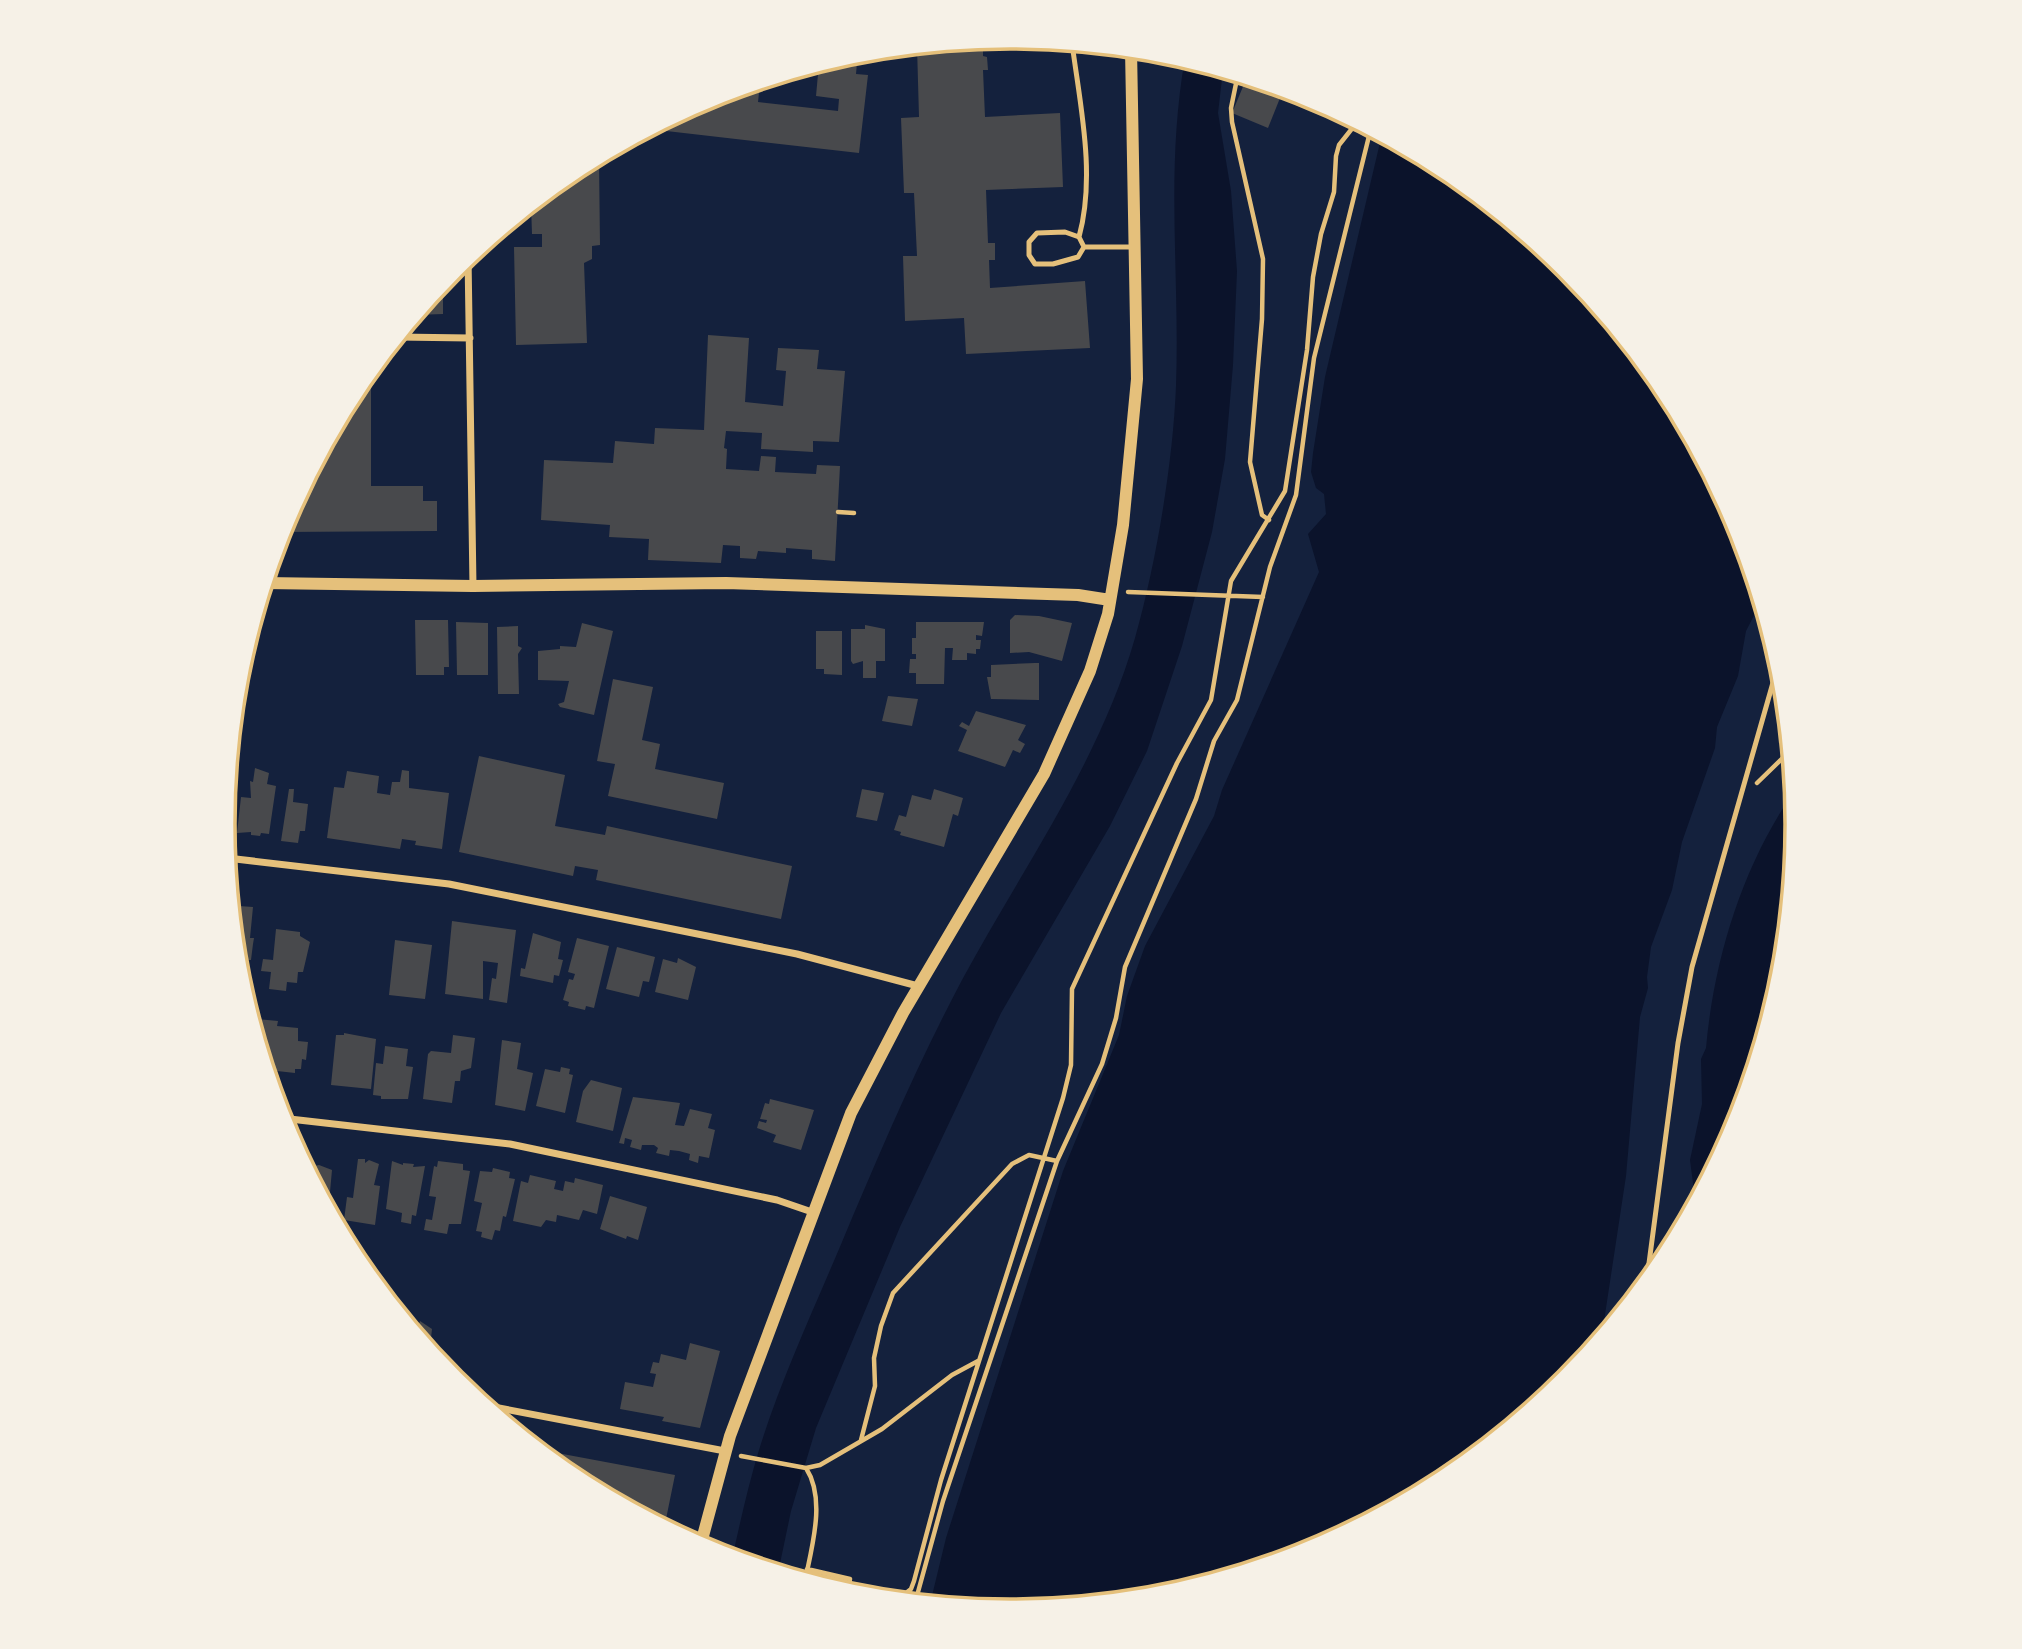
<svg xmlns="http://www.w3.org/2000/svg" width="2022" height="1649" viewBox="0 0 2022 1649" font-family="'Archivo Narrow',sans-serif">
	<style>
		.water { fill: #0b132b }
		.building { fill: #48494c }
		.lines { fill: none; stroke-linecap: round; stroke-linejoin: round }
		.path { stroke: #e5c07b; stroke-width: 4.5 }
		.service { stroke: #e5c07b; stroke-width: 5 }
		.minor { stroke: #e5c07b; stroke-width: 7 }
		.tertiary { stroke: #e5c07b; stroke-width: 12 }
		.rim { fill: none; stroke: #e5c07b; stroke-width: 3.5 }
	</style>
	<rect width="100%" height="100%" fill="#14213d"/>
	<path class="water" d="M 1185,58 L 1223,70 L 1218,113 L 1231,191 L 1237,271 L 1233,365 L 1225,459 L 1212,532 L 1182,646 L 1147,751 L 1110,826 L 1001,1013 L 900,1227 L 816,1428 L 791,1511 L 778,1573 L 732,1559 C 740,1523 748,1486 759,1450 C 781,1379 813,1311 842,1242 C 879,1154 917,1065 962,980 C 1023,867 1099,763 1135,638 C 1156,564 1173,463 1176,386 C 1180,273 1165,172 1185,58 Z
		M 1382,134 L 1449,170 L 1568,268 L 1666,387 L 1739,523 L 1762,600 L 1746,631 L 1738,676 L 1717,727 L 1715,748 L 1682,842 L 1672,890 L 1651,947 L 1647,977 L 1648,988 L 1640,1017 L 1626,1176 L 1601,1341 L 1568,1382 L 1448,1480 L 1312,1552 L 1164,1597 L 1011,1612 L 930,1604 L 946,1538 L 1063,1171 L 1119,1035 L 1127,996 L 1145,946 L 1214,816 L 1222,790 L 1319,572 L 1308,534 L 1326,514 L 1324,494 L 1316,488 L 1311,472 L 1313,453 L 1325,377 Z
		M 1795,790 L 1799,825 L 1784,979 L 1739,1126 L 1690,1217 L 1694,1191 L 1690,1160 L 1702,1104 L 1701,1059 L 1706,1048 C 1714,958 1743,864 1795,790 Z"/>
	<path class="building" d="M 983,40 L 983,56 L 987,57 L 988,70 L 983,70 L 985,117 L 1060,113 L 1063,187 L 986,190 L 988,243 L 995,243 L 995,260 L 989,260 L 990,288 L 1085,281 L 1090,348 L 966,354 L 964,318 L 905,321 L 903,256 L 917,256 L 914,193 L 904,193 L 901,118 L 919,117 L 917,46 Z
		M 858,52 L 856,74 L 868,75 L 859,153 L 649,129 L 710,97 L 754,83 L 760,84 L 758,102 L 838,111 L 839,99 L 816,96 L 819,63 Z
		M 1247,77 L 1284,88 L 1268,128 L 1232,113 Z
		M 593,159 L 599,159 L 600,245 L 592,246 L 592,259 L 584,263 L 587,343 L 516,345 L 514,247 L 542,247 L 542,234 L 532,234 L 531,205 L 574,169 Z
		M 443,281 L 443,314 L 415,315 L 434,291 Z
		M 708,335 L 749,338 L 745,402 L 783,406 L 786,371 L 776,370 L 778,348 L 819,350 L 817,369 L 845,371 L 839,442 L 813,441 L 813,452 L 761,449 L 762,433 L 726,431 L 724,448 L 727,449 L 726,469 L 759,471 L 761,456 L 776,457 L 775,472 L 816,474 L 817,465 L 840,466 L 835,561 L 812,559 L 812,550 L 786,548 L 786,553 L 758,551 L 756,559 L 740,558 L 740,546 L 723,545 L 721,563 L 648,560 L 649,539 L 609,537 L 610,525 L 541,520 L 544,460 L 613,463 L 615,441 L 654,444 L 655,428 L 704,430 Z
		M 361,381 L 371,381 L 371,486 L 423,486 L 423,501 L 437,501 L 437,531 L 281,532 L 315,463 L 321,463 L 321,452 Z
		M 1015,615 L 1039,616 L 1072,623 L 1062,661 L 1029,652 L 1010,653 L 1010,620 Z
		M 415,620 L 448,620 L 449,667 L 444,667 L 444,675 L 416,675 Z
		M 456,622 L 488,623 L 488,675 L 457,675 Z
		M 916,622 L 984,622 L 982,636 L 976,635 L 976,640 L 981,640 L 980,649 L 976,649 L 976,654 L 967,653 L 967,660 L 952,660 L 953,648 L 945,648 L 944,684 L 916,684 L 916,673 L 909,673 L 910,659 L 916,659 L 916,654 L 912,654 L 912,638 L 916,638 Z
		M 582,623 L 613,631 L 594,715 L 560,707 L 558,704 L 564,702 L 569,681 L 538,680 L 538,651 L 560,649 L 560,646 L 576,647 Z
		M 865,625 L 885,629 L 885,661 L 876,661 L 876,678 L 863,678 L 863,661 L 853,664 L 851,661 L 851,629 L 865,629 Z
		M 518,626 L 518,646 L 522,648 L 518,654 L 519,694 L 498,694 L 497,627 Z
		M 816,631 L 842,631 L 842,675 L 824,674 L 824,669 L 816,669 Z
		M 1035,663 L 1039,663 L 1039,700 L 991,699 L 987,677 L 991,677 L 991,665 Z
		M 613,679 L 653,687 L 642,740 L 660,744 L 655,769 L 724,783 L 717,819 L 608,796 L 615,764 L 597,761 Z
		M 888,696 L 918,699 L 912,726 L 882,721 Z
		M 976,711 L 1026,725 L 1018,740 L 1025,744 L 1020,753 L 1013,750 L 1005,767 L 958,751 L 967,730 L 959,726 L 962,722 L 969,726 Z
		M 479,756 L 565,775 L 555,826 L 605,835 L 607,826 L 792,866 L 781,919 L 596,880 L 598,870 L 575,866 L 573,876 L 459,852 Z
		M 255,768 L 269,773 L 267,784 L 276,786 L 269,834 L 261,833 L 260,836 L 251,835 L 251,832 L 237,833 L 241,797 L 251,798 L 250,781 L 253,782 Z
		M 402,770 L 409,771 L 409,788 L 449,793 L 442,849 L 415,845 L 416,841 L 402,839 L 400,849 L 327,838 L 334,787 L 344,788 L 347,771 L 379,776 L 377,793 L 390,795 L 392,782 L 400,782 Z
		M 289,789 L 294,789 L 293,802 L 308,804 L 305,831 L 300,831 L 298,843 L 281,841 Z
		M 862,789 L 884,793 L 877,821 L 856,817 Z
		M 934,789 L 963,798 L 958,816 L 953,814 L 944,847 L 900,835 L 901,832 L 894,830 L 899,815 L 906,817 L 912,795 L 931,800 Z
		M 239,906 L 253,907 L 250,938 L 254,938 L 253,944 L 251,960 L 247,960 L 247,966 L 237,965 L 232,909 L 239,909 Z
		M 452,921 L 516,930 L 507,1003 L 489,1000 L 492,978 L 496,979 L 498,963 L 483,961 L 483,999 L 445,994 Z
		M 276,929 L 300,932 L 300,936 L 310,942 L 303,972 L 298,972 L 297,983 L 287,982 L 286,991 L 269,989 L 271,972 L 261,971 L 263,959 L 273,960 Z
		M 533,933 L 561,942 L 558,959 L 563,960 L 559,976 L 554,975 L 553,983 L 520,976 L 521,968 L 525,969 Z
		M 577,938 L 609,946 L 594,1008 L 586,1006 L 585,1010 L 568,1006 L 569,1002 L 563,1000 L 569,979 L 573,980 L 575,974 L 568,972 Z
		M 395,940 L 432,945 L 425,999 L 389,995 Z
		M 617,947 L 655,957 L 649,982 L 643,981 L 639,997 L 606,989 Z
		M 678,958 L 696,967 L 688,1000 L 655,992 L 663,959 L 677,963 Z
		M 257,1019 L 278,1021 L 277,1026 L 298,1028 L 298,1041 L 308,1042 L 306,1060 L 302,1059 L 301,1069 L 295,1069 L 295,1073 L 277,1071 L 276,1077 L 268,1076 L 255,1034 Z
		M 344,1033 L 376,1039 L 371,1089 L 331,1085 L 336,1035 L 344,1035 Z
		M 453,1035 L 475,1038 L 471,1068 L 461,1071 L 460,1081 L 455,1081 L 452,1103 L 423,1099 L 428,1054 L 431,1051 L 451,1053 Z
		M 502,1040 L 521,1043 L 517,1069 L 533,1073 L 525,1111 L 495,1105 Z
		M 385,1046 L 408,1049 L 406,1066 L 413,1067 L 408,1099 L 381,1099 L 381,1096 L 373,1095 L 376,1063 L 383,1064 Z
		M 561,1067 L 570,1069 L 569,1074 L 573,1075 L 565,1113 L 536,1106 L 545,1069 L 560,1072 Z
		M 591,1080 L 622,1088 L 613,1131 L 576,1122 L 583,1091 Z
		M 633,1097 L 680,1103 L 675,1125 L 684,1126 L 690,1109 L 712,1114 L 708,1128 L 715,1130 L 709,1158 L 699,1156 L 698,1163 L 689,1160 L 690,1154 L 679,1151 L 670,1150 L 669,1156 L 656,1153 L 658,1148 L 654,1145 L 642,1145 L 641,1150 L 630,1147 L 632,1140 L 625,1138 L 624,1144 L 619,1143 Z
		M 770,1099 L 814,1110 L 801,1150 L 773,1142 L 776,1135 L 757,1128 L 759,1121 L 766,1123 L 767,1120 L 760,1119 L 765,1103 L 769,1104 Z
		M 358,1159 L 365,1159 L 365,1163 L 369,1160 L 379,1164 L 374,1185 L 380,1186 L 375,1225 L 344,1220 L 347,1197 L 353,1198 Z
		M 392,1161 L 403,1165 L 403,1163 L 414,1164 L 413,1167 L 425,1166 L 416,1216 L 412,1215 L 411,1224 L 401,1222 L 402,1213 L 386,1209 Z
		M 438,1161 L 463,1164 L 463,1170 L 470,1171 L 461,1224 L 449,1224 L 447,1234 L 424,1230 L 426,1219 L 432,1220 L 436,1197 L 429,1196 L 434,1166 L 437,1167 Z
		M 319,1165 L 332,1170 L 329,1203 L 326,1206 L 308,1172 L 309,1167 Z
		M 493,1168 L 510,1172 L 509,1178 L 515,1179 L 506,1217 L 503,1216 L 500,1231 L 495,1230 L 492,1240 L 481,1237 L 482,1232 L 476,1231 L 482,1203 L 474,1201 L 480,1171 L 492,1172 Z
		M 530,1175 L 556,1181 L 554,1189 L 563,1191 L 565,1181 L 574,1183 L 575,1178 L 603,1185 L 597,1214 L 583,1210 L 579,1220 L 557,1215 L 556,1222 L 546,1220 L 541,1227 L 513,1221 L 521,1181 L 528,1183 Z
		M 610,1196 L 647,1207 L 638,1240 L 627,1236 L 626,1239 L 600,1229 Z
		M 420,1321 L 432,1329 L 431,1338 L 439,1352 L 436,1360 L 408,1326 L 409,1322 L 419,1324 Z
		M 690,1343 L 720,1351 L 700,1428 L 662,1421 L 664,1417 L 620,1409 L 625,1382 L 653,1387 L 656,1374 L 650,1373 L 653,1362 L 659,1363 L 661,1354 L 686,1360 Z
		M 536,1449 L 675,1475 L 665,1524 L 652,1522 L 573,1479 Z
		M 813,1574 L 846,1580 L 843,1593 L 811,1583 Z"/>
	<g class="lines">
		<path class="path" d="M 1238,74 L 1231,108 L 1232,122 L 1263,259 L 1262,319 L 1250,462 L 1262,515 L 1269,520
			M 838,512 L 854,513
			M 1128,592 L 1263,597
			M 1757,783 L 1791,750
			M 861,1440 L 875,1386 L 874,1358 L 881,1326 L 893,1293 L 1012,1164 L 1029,1155 L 1057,1161
			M 741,1456 L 806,1468 L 820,1465 L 882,1429 L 952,1375 L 978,1361
			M 807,1569 L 850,1579 L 847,1594
			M 805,1581 C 812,1546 826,1499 806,1468
			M 896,1601 L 911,1589 L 914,1581 L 941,1480 L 1063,1098 L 1071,1065 L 1072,989 L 1177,763 L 1211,700 L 1231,581 L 1285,491 L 1307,350 L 1313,277 L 1321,234 L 1334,192 L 1336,156 L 1339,145 L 1358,121
			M 915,1603 L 943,1501 L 1057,1161 L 1102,1064 L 1116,1018 L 1125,967 L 1196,799 L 1214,741 L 1237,700 L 1270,567 L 1296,495 L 1314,358 L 1371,128"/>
		<path class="service" d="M 1072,43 C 1080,105 1096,175 1079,237
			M 1084,247 L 1078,257 L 1053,264 L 1035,264 L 1029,255 L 1029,242 L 1037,233 L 1065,232 L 1079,237 L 1084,247 L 1133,247
			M 1646,1286 L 1678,1043 L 1692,967 L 1780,658"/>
		<path class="minor" d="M 468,256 L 473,586
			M 397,337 L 470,338
			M 227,858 L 449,884 L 797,954 L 918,986
			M 281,1118 L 510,1144 L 777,1200 L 812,1212
			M 483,1405 L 725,1451"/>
		<path class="tertiary" d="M 265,583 L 473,586 L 726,583 L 1078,595 L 1110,600
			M 700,1547 L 730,1436 L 851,1113 L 903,1013 L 1044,774 L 1090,671 L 1108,614 L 1123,525 L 1137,379 L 1131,49"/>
	</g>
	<path d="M0 0H2022V1649H0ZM235 824a775 775 0 1 1 1550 0a775 775 0 1 1-1550 0Z" fill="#f6f1e7" fill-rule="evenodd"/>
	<path class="rim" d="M235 824a775 775 0 1 1 1550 0a775 775 0 1 1-1550 0Z"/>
</svg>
